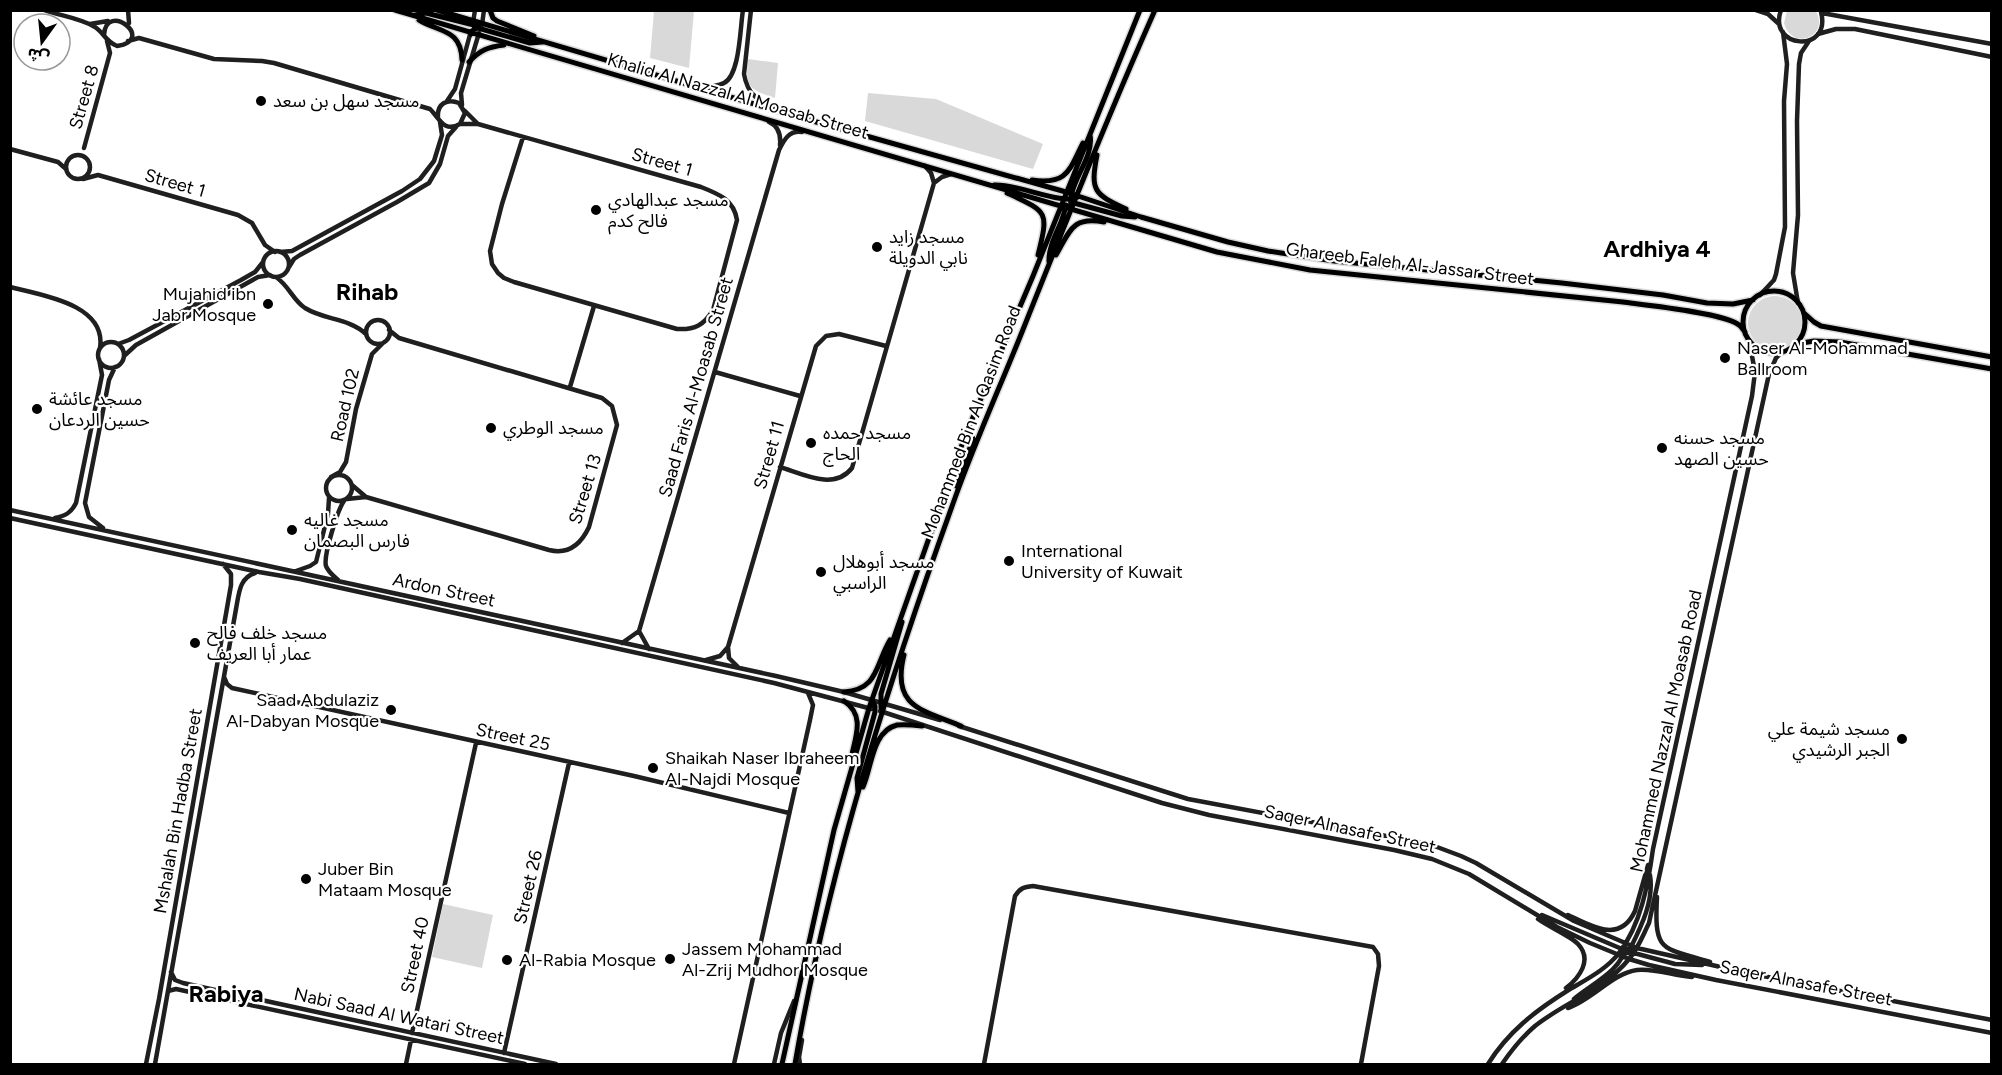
<svg xmlns="http://www.w3.org/2000/svg" width="2002" height="1075" viewBox="0 0 2002 1075" font-family="Figtree,'Noto Sans Arabic',sans-serif">
	<style>
		.green { fill: #d9d9d9 }
		.lines { fill: none; stroke-linecap: round; stroke-linejoin: round }
		.primary-casing { stroke: #dbdbdb; stroke-width: 8 }
		.secondary { stroke: #1f1f1f; stroke-width: 4.5 }
		.primary { stroke: #000; stroke-width: 5 }
		.poi-dot { fill: #000; stroke: #fff; stroke-width: 2 }
		.labels { text-anchor: middle; stroke-width: 4.5; stroke-linejoin: round; paint-order: stroke }
		.street-label { font-size: 18px; fill: #000; stroke: #fff }
		.poi-label { font-size: 18px; fill: #000; stroke: #fff; text-anchor: start }
		.district-label { font-size: 24px; font-weight: bold; fill: #000; stroke: #fff }
	</style>
	<rect width="100%" height="100%" fill="#fff"/>
	<path class="green" d="M 654,11 L 694,11 L 689,68 L 650,58 Z
		M 1787,11 L 1816,11 C 1830,37 1792,52 1784,23 Z
		M 748,59 L 778,63 L 775,98 C 749,90 745,87 748,59 Z
		M 868,93 L 936,99 L 1043,144 L 1033,169 L 865,121 Z
		M1748 323a27 27 0 1 1 54 0a27 27 0 1 1-54 0Z
		M 443,904 L 493,915 L 482,968 L 432,957 Z"/>
	<g class="lines">
		<defs>
			<path id="primary" d="M 395,10 L 1217,252 L 1310,270 L 1623,302 C 1646,305 1725,313 1739,325 C 1742,327 1743,330 1745,332
				M 437,10 L 788,114 L 1066,192 L 1141,217 L 1228,242 L 1268,251 L 1334,261 L 1562,283 L 1663,295 L 1707,303 L 1733,304 L 1753,300
				M 490,10 L 493,18 L 497,21 L 534,36
				M 415,15 L 426,13 L 478,26
				M 419,20 C 441,33 461,29 462,60
				M 471,34 L 474,29 L 478,28 L 530,43 L 542,42
				M 469,62 C 480,50 488,47 504,45
				M 1097,155 C 1090,191 1094,194 1126,209
				M 1032,180 C 1068,185 1069,170 1083,143
				M 994,185 C 1016,183 1064,206 1078,197
				M 1007,193 C 1048,212 1049,211 1038,255
				M 1074,203 L 1122,216 L 1135,217
				M 1072,210 C 1064,187 1095,159 1090,135
				M 1056,255 C 1070,231 1072,216 1104,222
				M 1049,262 C 1048,242 1063,225 1066,205
				M1743 322a31 31 0 1 1 62 0a31 31 0 1 1-62 0Z
				M 1804,313 L 1814,322 L 1821,326 L 1992,357
				M 1796,344 L 1814,341 L 1840,342 L 1992,369
				M 956,486 L 973,439 L 971,434 L 965,436
				M 904,655 C 891,707 922,710 961,726
				M 844,692 C 879,689 875,665 890,640
				M 844,701 C 866,716 855,737 851,759
				M 881,708 L 881,694 L 902,622
				M 863,787 C 872,767 872,731 897,725 C 905,724 914,725 922,726
				M 858,792 L 857,778 L 875,712 L 875,706 L 872,700
				M 782,1064 L 834,830 L 869,708 L 965,436 L 1033,276 L 1140,10
				M 795,1064 C 828,871 888,683 955,498 C 975,442 1000,387 1022,332 C 1065,224 1108,116 1155,10"/>
		</defs>
		<use href="#primary" class="primary-casing"/>
		<path class="secondary" d="M 44,10 C 61,16 80,18 95,27 C 104,33 106,42 117,46 C 157,40 106,0 104,35
			M 128,10 L 129,23
			M 751,10 L 744,74 C 748,98 761,101 781,110
			M 1756,10 L 1768,14 L 1779,24
			M 1781,10 C 1767,49 1832,54 1821,12
			M 1822,13 L 1992,44
			M 473,23 L 475,10
			M 90,24 L 108,21
			M 482,25 L 484,10
			M 1818,34 L 1836,29 L 1855,29 L 1992,57
			M 128,41 L 139,38 L 214,59 L 262,61 L 274,63 L 430,109 C 440,119 444,133 460,124 L 465,113 L 459,103 C 447,98 437,104 438,117
			M 700,87 C 708,87 717,87 724,83 C 740,75 740,28 743,10
			M 447,101 L 455,89 L 471,31
			M 462,105 L 461,93 L 479,33
			M 465,111 L 478,124
			M 769,122 C 778,126 781,135 780,145
			M 460,124 L 478,124 L 701,187 C 719,194 734,200 737,220 L 713,310 C 704,325 695,330 677,329 L 514,282 L 504,278 L 498,273 L 492,264 L 490,251 L 502,204 L 523,137
			M 84,148 L 110,53 L 107,41
			M 10,149 L 58,162 L 66,169
			M66 167a12 12 0 1 1 24 0a12 12 0 1 1-24 0Z
			M 83,179 L 98,175 L 238,215 L 252,223 L 265,245 L 275,252
			M 934,183 L 942,177 L 951,174
			M263 264a13 13 0 1 1 26 0a13 13 0 1 1-26 0Z
			M 280,252 L 292,251 L 402,191 L 420,179 L 434,161 L 442,135 L 440,122
			M 289,267 L 294,259 L 300,255 L 397,202 L 429,183 L 440,164 L 448,136 L 456,127
			M 276,277 C 289,286 293,300 305,308 C 324,320 349,318 366,334
			M 10,287 C 41,295 107,304 100,348
			M 1760,295 L 1774,280 L 1776,274 L 1785,227 L 1784,101 L 1787,64 L 1783,32
			M 1798,303 L 1793,273 L 1798,215 L 1797,121 L 1799,64 L 1801,53 L 1809,41
			M366 332a12 12 0 1 1 24 0a12 12 0 1 1-24 0Z
			M98 355a13 13 0 1 1 26 0a13 13 0 1 1-26 0Z
			M 118,344 L 129,340 L 241,280 L 255,272 L 263,262
			M 124,356 L 136,345 L 258,277 L 270,275
			M 715,372 L 800,396
			M 570,387 L 594,306
			M 780,467 C 803,474 834,491 852,468 L 934,183 L 931,173 L 925,166
			M326 488a13 13 0 1 1 26 0a13 13 0 1 1-26 0Z
			M 331,477 L 340,472 L 346,462 L 356,409 L 372,354 L 383,343
			M 352,485 L 366,497
			M 347,499 L 366,497 L 549,550 C 569,555 581,544 589,527 L 617,425 L 612,406 L 602,398 L 399,338 L 389,330
			M 10,510 L 776,676 L 844,692 L 940,720
			M 10,518 L 259,572 L 300,579 L 774,683 L 872,709
			M 55,518 C 65,516 71,513 76,503 L 102,375 L 99,359
			M 103,528 L 89,517 L 85,503 L 109,380 L 115,367
			M 296,571 L 310,566 L 316,562 L 328,514 L 329,498
			M 339,581 C 335,577 328,572 326,566 C 323,556 338,509 344,501
			M 639,631 L 649,649
			M 622,643 L 639,631 L 779,150 C 784,140 789,130 802,132
			M 706,660 L 720,656 L 728,647
			M 738,667 L 729,658 L 728,647 L 816,346 L 826,336 L 839,334 L 886,346
			M 224,677 L 227,684 L 232,688 L 634,776 L 789,813
			M 880,711 L 1162,803 L 1209,815 L 1394,850 L 1432,859 L 1469,874 L 1557,927 L 1590,943 L 1629,959 L 1649,965 L 1716,980 L 1992,1033
			M 959,726 L 1188,799 L 1429,844 L 1461,856 L 1476,863 L 1574,921 L 1637,948 L 1747,973 L 1992,1020
			M 1657,897 C 1654,953 1661,947 1710,962
			M 1542,915 L 1622,949 L 1634,949
			M 1568,915 C 1591,926 1620,944 1635,911 L 1648,865
			M 1538,919 C 1549,927 1570,936 1578,944 C 1593,960 1579,978 1566,988
			M 1631,947 C 1642,925 1654,900 1650,875
			M 1622,953 L 1634,953 L 1675,964 L 1702,965
			M 171,972 L 175,980 L 183,983 L 556,1064
			M 168,991 L 176,989 L 525,1064
			M 1574,999 C 1590,985 1623,970 1625,947
			M 1568,1008 C 1592,1000 1613,973 1637,970 C 1655,968 1674,976 1692,977
			M 412,1033 L 476,743
			M 504,1053 L 569,763
			M 146,1064 L 159,999 L 231,585 L 231,574 L 223,564
			M 155,1064 L 236,609 C 239,594 239,578 255,573
			M 406,1064 L 411,1040
			M 734,1064 L 810,720 L 813,705 L 808,693
			M 774,1064 L 781,1033 L 794,1001
			M 800,1064 L 799,1057 L 802,1040
			M 984,1064 L 1015,896 C 1020,888 1024,887 1033,886 L 1373,947 L 1378,954 L 1379,966 L 1361,1064
			M 1488,1064 C 1508,1032 1535,1011 1567,991 C 1585,980 1606,970 1619,953 C 1641,924 1648,885 1653,849 L 1752,396 L 1755,372 L 1749,340
			M 1502,1064 C 1511,1051 1522,1037 1535,1026 C 1565,1002 1604,990 1629,959 C 1638,949 1643,935 1649,923 L 1769,374 L 1776,358 L 1782,352"/>
		<use href="#primary" class="primary"/>
	</g>
	<g class="poi-dot">
		<circle cx="261" cy="101" r="6"/>
		<circle cx="596" cy="210" r="6"/>
		<circle cx="877" cy="247" r="6"/>
		<circle cx="268" cy="304" r="6"/>
		<circle cx="1725" cy="358" r="6"/>
		<circle cx="37" cy="409" r="6"/>
		<circle cx="491" cy="428" r="6"/>
		<circle cx="811" cy="443" r="6"/>
		<circle cx="1662" cy="448" r="6"/>
		<circle cx="292" cy="530" r="6"/>
		<circle cx="1009" cy="561" r="6"/>
		<circle cx="821" cy="572" r="6"/>
		<circle cx="195" cy="643" r="6"/>
		<circle cx="391" cy="710" r="6"/>
		<circle cx="1902" cy="739" r="6"/>
		<circle cx="653" cy="768" r="6"/>
		<circle cx="306" cy="879" r="6"/>
		<circle cx="670" cy="959" r="6"/>
		<circle cx="507" cy="960" r="6"/>
	</g>
	<g class="labels">
		<g class="street-label">
			<text transform="translate(738 96) rotate(16)" y="6">Khalid Al Nazzal Al Moasab Street</text>
			<text transform="translate(84 97) rotate(-74)" y="6">Street 8</text>
			<text transform="translate(662 162) rotate(16)" y="6">Street 1</text>
			<text transform="translate(175 183) rotate(16)" y="6">Street 1</text>
			<text transform="translate(1410 264) rotate(7)" y="6">Ghareeb Faleh Al-Jassar Street</text>
			<text transform="translate(696 387) rotate(-74)" y="6">Saad Faris Al-Moasab Street</text>
			<text transform="translate(345 405) rotate(-77)" y="6">Road 102</text>
			<text transform="translate(971 422) rotate(-69)" y="6">Mohammed Bin Al Qasim Road</text>
			<text transform="translate(769 455) rotate(-74)" y="6">Street 11</text>
			<text transform="translate(585 489) rotate(-73)" y="6">Street 13</text>
			<text transform="translate(444 590) rotate(12)" y="6">Ardon Street</text>
			<text transform="translate(1666 731) rotate(-78)" y="6">Mohammed Nazzal Al Moasab Road</text>
			<text transform="translate(513 737) rotate(12)" y="6">Street 25</text>
			<text transform="translate(178 811) rotate(-80)" y="6">Mshalah Bin Hadba Street</text>
			<text transform="translate(1350 829) rotate(12)" y="6">Saqer Alnasafe Street</text>
			<text transform="translate(528 887) rotate(-77)" y="6">Street 26</text>
			<text transform="translate(415 955) rotate(-78)" y="6">Street 40</text>
			<text transform="translate(1806 983) rotate(11)" y="6">Saqer Alnasafe Street</text>
			<text transform="translate(399 1016) rotate(12)" y="6">Nabi Saad Al Watari Street</text>
		</g>
		<g class="poi-label">
			<text x="273" y="107">مسجد سهل بن سعد</text>
			<text x="608" y="206">مسجد عبدالهادي<tspan x="608" dy="21">فالح كدم</tspan></text>
			<text x="889" y="243">مسجد زايد<tspan x="889" dy="21">نابي الدويلة</tspan></text>
			<text x="256" y="300" text-anchor="end">Mujahid ibn<tspan x="256" dy="21">Jabr Mosque</tspan></text>
			<text x="1737" y="354">Naser Al-Mohammad<tspan x="1737" dy="21">Ballroom</tspan></text>
			<text x="49" y="405">مسجد عائشة<tspan x="49" dy="21">حسين الردعان</tspan></text>
			<text x="503" y="434">مسجد الوطري</text>
			<text x="823" y="439">مسجد حمده<tspan x="823" dy="21">الحاج</tspan></text>
			<text x="1674" y="444">مسجد حسنه<tspan x="1674" dy="21">حسين الصهد</tspan></text>
			<text x="304" y="526">مسجد غاليه<tspan x="304" dy="21">فارس البصمان</tspan></text>
			<text x="1021" y="557">International<tspan x="1021" dy="21">University of Kuwait</tspan></text>
			<text x="833" y="568">مسجد أبوهلال<tspan x="833" dy="21">الراسبي</tspan></text>
			<text x="207" y="639">مسجد خلف فالح<tspan x="207" dy="21">عمار أبا العريف</tspan></text>
			<text x="379" y="706" text-anchor="end">Saad Abdulaziz<tspan x="379" dy="21">Al-Dabyan Mosque</tspan></text>
			<text x="1890" y="735" text-anchor="end">مسجد شيمة علي<tspan x="1890" dy="21">الجبر الرشيدي</tspan></text>
			<text x="665" y="764">Shaikah Naser Ibraheem<tspan x="665" dy="21">Al-Najdi Mosque</tspan></text>
			<text x="318" y="875">Juber Bin<tspan x="318" dy="21">Mataam Mosque</tspan></text>
			<text x="682" y="955">Jassem Mohammad<tspan x="682" dy="21">Al-Zrij Mudhor Mosque</tspan></text>
			<text x="519" y="966">Al-Rabia Mosque</text>
		</g>
		<g class="district-label">
			<text x="1657" y="257">Ardhiya 4</text>
			<text x="367" y="300">Rihab</text>
			<text x="226" y="1002">Rabiya</text>
		</g>
	</g>
	<rect width="2002" height="1075" fill="none" stroke="#000000" stroke-width="24"/>
	<g transform="translate(42 42) rotate(195)"><circle r="28" fill="#ffffff" stroke="#999999" stroke-width="1.5"/>
	<path d="M0-4.5L10 22L0 15L-10 22Z" fill="#000000"/>
	<text y="-9" font-size="16" font-weight="bold" text-anchor="middle" fill="#000000">ش</text>
	</g>
</svg>
